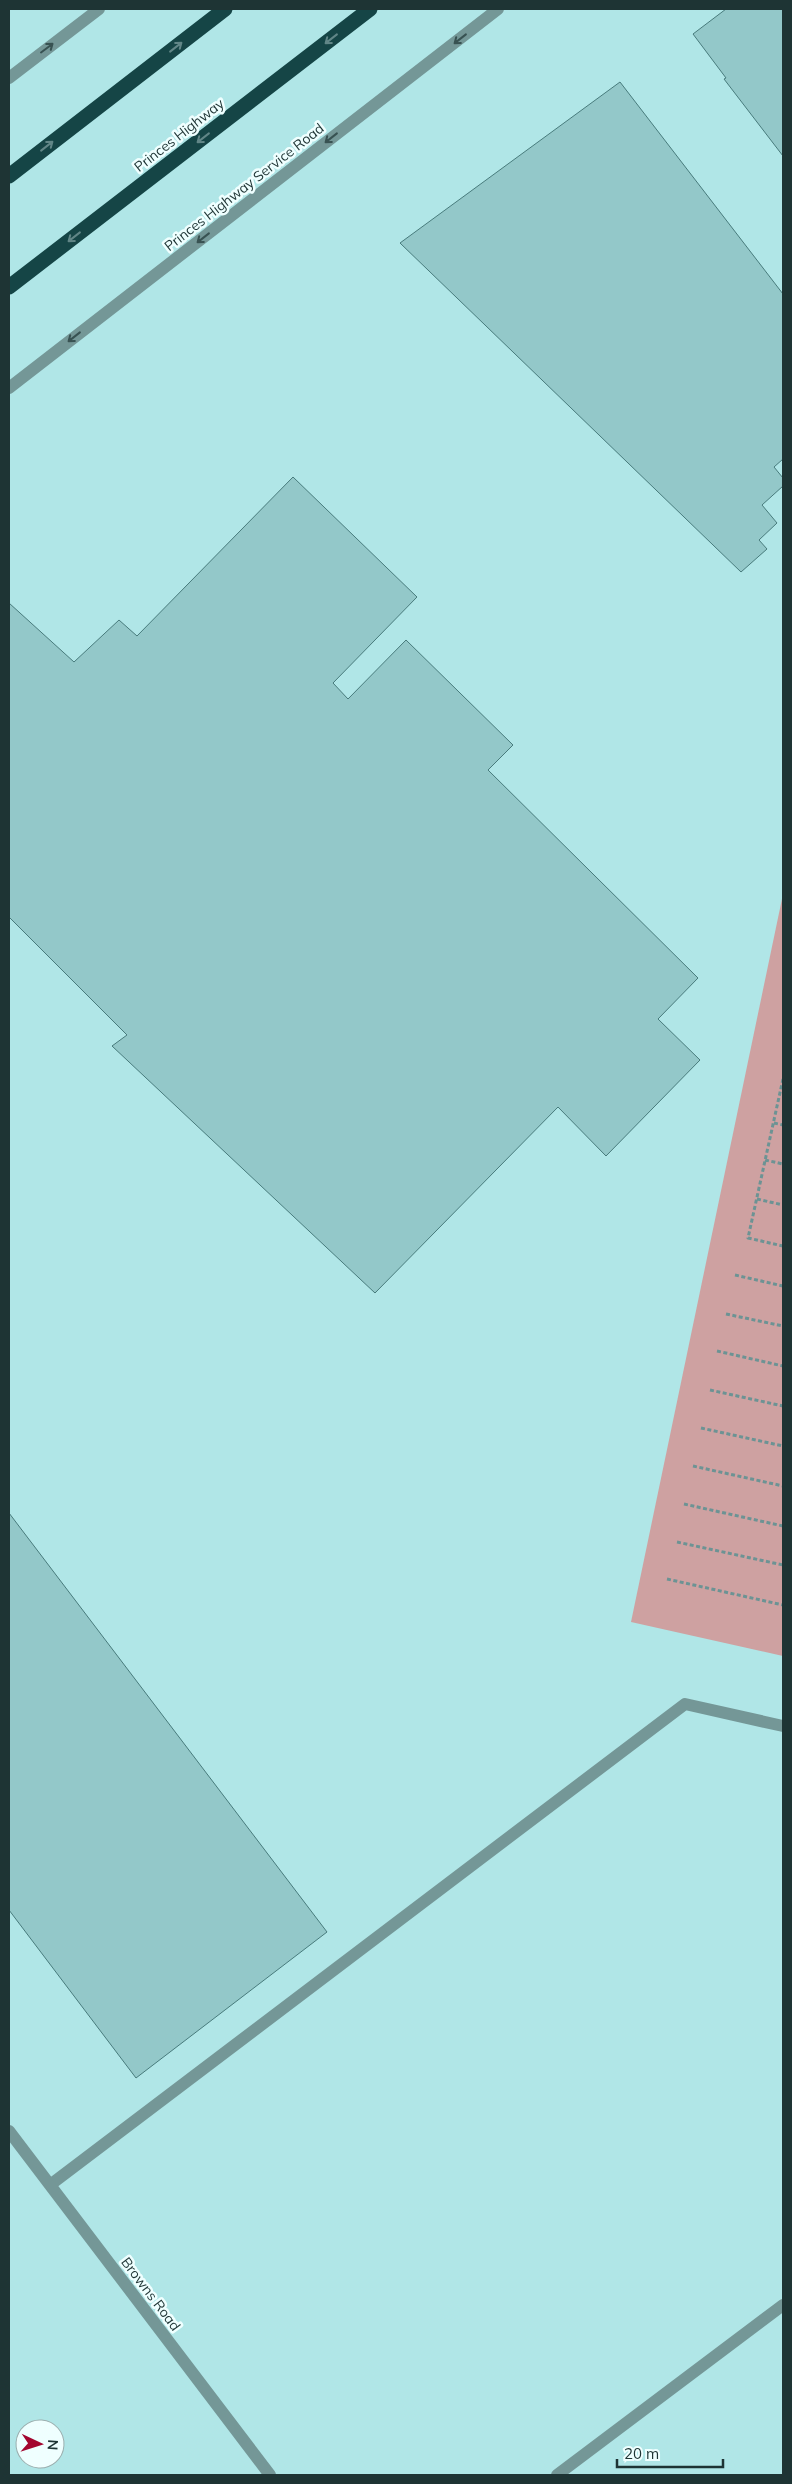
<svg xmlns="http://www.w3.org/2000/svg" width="792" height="2484" viewBox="0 0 792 2484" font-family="Mulish,sans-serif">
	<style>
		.green { fill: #cea1a1 }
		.building { fill: #93c8c9; stroke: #487b7c }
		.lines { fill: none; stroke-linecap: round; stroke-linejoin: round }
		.path { stroke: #6c9394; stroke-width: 3; stroke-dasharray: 4 2.5; stroke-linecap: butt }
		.minor { stroke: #749797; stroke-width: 12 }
		.highway { stroke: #154546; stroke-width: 15 }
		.oneway { stroke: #618687 }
		.oneway2 { stroke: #385252 }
		.labels { text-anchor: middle; stroke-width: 5; stroke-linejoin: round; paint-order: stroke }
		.street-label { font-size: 14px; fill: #1e3434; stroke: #efffff }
	</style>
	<rect width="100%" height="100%" fill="#b0e6e7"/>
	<path class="green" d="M 783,894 L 783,1656 L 631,1622 Z"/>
	<path class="building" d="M 726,9 L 783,9 L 783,156 L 724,79 L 726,78 L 693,34 Z
		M 620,82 L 783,294 L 783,459 L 774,467 L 783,478 L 783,486 L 762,505 L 777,523 L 759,540 L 767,549 L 741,572 L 400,243 Z
		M 293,477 L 417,597 L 333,683 L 348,699 L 406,640 L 513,745 L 488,770 L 698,978 L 658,1019 L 700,1060 L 606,1156 L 558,1107 L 375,1293 L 112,1046 L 127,1035 L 9,917 L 9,603 L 74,662 L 119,620 L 137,636 Z
		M 9,1513 L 327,1932 L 136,2078 L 9,1910 Z"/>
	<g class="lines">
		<path class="path" d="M 783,1079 L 748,1238 L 783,1246
			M 774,1123 L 783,1125
			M 765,1160 L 783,1164
			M 757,1199 L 783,1205
			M 735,1275 L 783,1286
			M 726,1314 L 783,1326
			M 717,1351 L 783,1366
			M 710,1390 L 783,1406
			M 701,1428 L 783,1446
			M 693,1466 L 783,1486
			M 684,1504 L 783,1526
			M 677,1542 L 783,1565
			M 667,1579 L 783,1605"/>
		<path class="minor" d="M 9,78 L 99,9
			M 9,388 L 498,9
			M 9,2131 L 270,2475
			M 50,2185 L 685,1704 L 783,1726
			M 557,2475 L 783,2305"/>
		<path class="highway" d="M 9,176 L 225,9
			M 9,287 L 370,9"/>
	</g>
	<defs><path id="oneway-shaft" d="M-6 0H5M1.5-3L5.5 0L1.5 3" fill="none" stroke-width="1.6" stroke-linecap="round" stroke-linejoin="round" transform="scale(1.25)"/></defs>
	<g class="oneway">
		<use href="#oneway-shaft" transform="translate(331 39) rotate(142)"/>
		<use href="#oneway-shaft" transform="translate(176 47) rotate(-38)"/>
		<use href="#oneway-shaft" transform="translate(203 138) rotate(142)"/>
		<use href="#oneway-shaft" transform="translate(47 146) rotate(-38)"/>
		<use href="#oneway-shaft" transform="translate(74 237) rotate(142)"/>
	</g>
	<g class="oneway2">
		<use href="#oneway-shaft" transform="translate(460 39) rotate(142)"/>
		<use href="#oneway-shaft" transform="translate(47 48) rotate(-37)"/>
		<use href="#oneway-shaft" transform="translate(331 138) rotate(142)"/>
		<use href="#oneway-shaft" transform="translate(203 238) rotate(142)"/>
		<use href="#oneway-shaft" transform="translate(74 337) rotate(142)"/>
	</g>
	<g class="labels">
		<g class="street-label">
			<text transform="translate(179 135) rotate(-38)" y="5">Princes Highway</text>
			<text transform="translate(244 187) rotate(-38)" y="5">Princes Highway Service Road</text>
			<text transform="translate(151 2294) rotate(53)" y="5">Browns Road</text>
		</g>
	</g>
	<rect width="792" height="2484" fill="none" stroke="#1e3434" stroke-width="20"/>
	<g transform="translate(40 2444) rotate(94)"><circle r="24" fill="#efffff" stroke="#9baeae"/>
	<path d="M0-4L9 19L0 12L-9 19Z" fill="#a3062f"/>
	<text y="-8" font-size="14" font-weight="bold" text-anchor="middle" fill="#1e3434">N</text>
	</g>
	<path d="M617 2459v8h106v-8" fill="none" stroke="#1e3434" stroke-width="2.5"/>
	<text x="624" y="2459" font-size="15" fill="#1e3434" stroke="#efffff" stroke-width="4" paint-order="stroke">20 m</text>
</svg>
